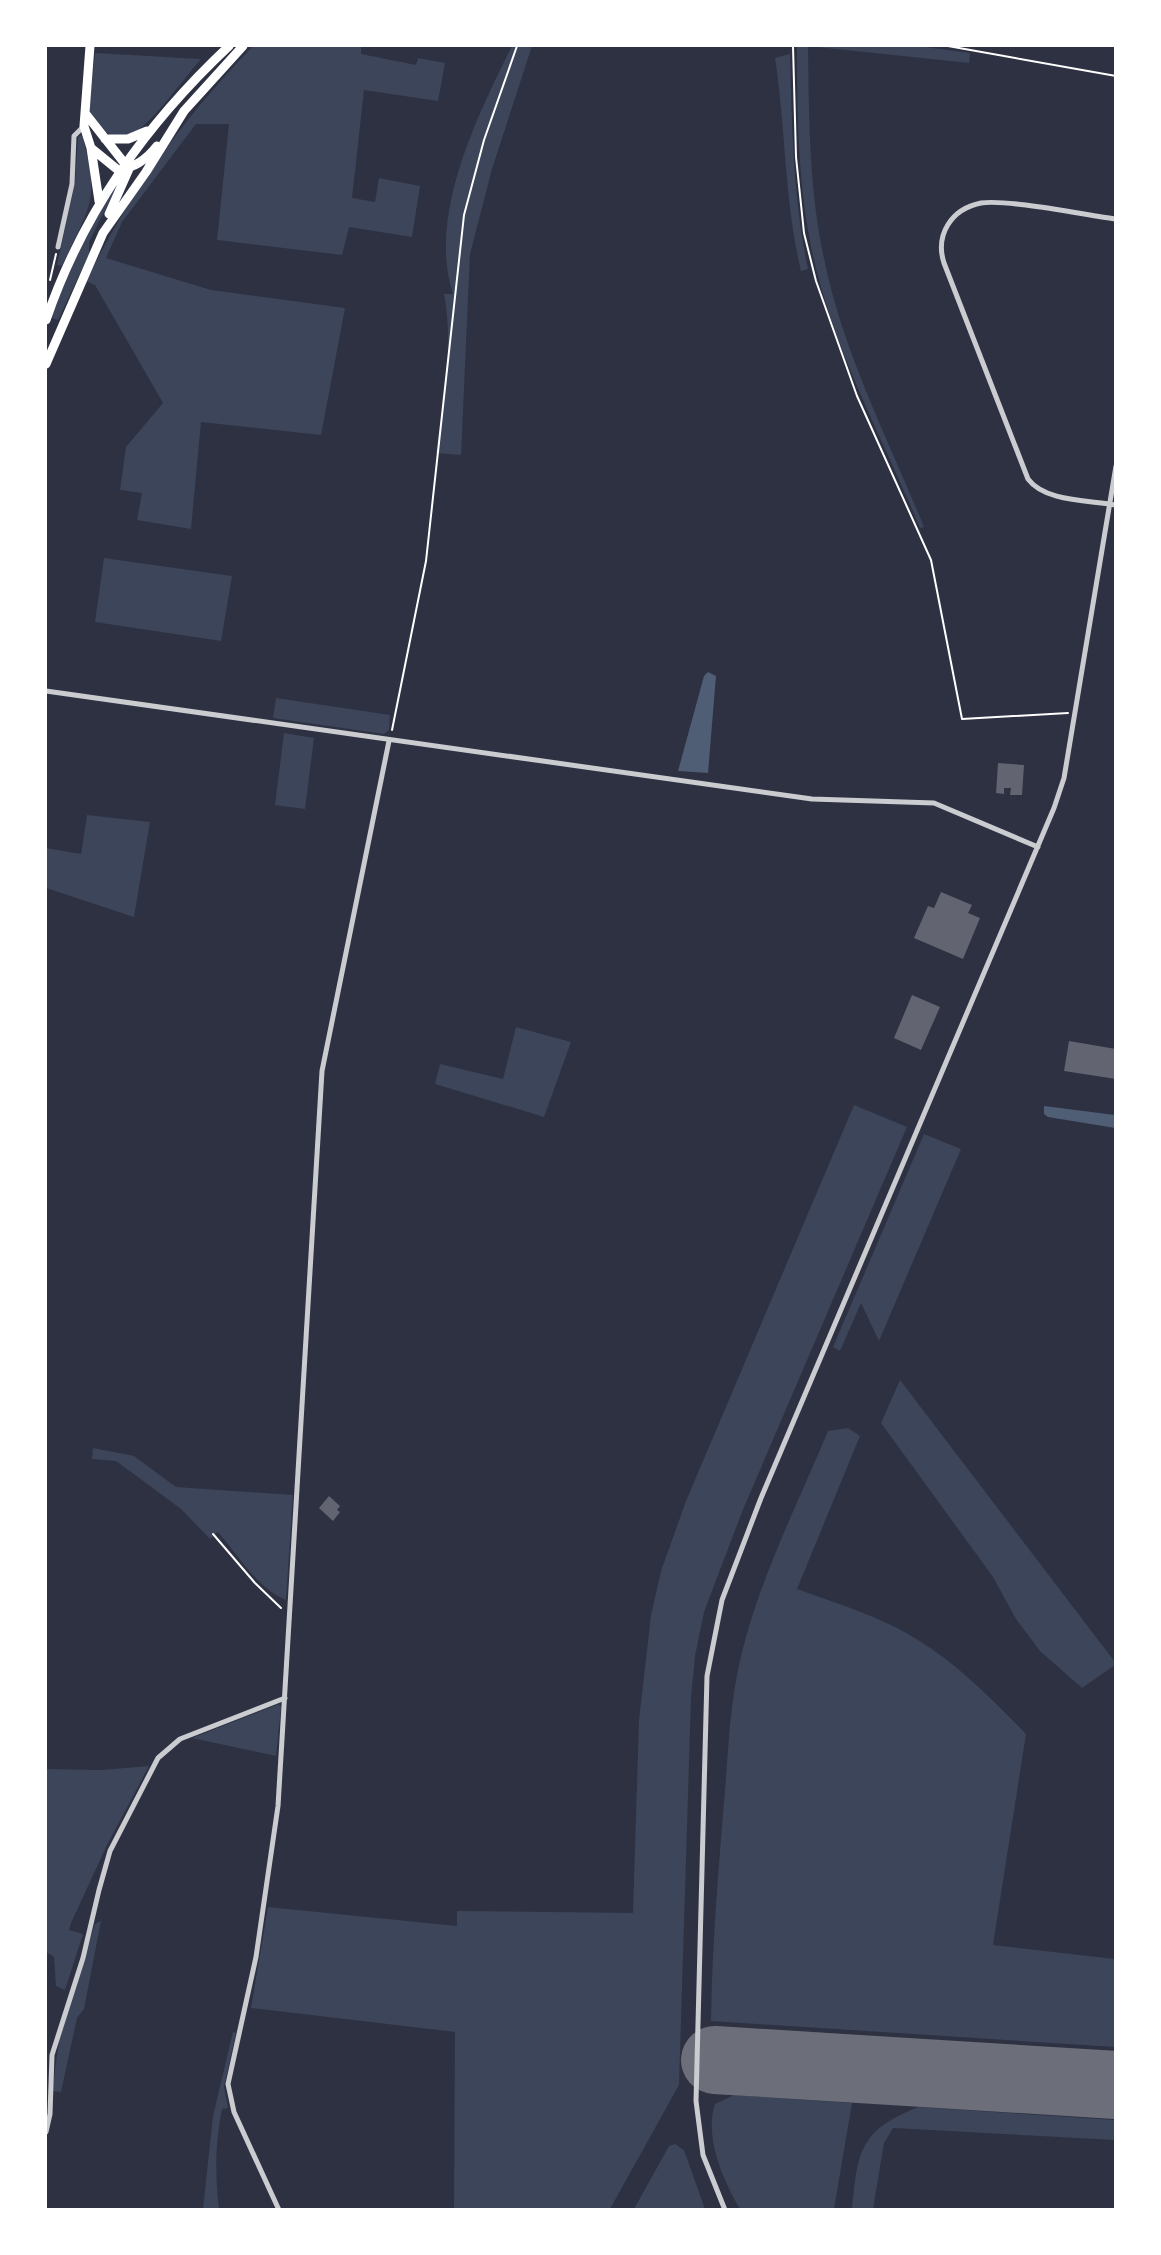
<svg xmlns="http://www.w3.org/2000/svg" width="1161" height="2255" viewBox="0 0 1161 2255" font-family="'Asap Condensed',sans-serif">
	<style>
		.green { fill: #3c4559 }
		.water { fill: #4f5d75 }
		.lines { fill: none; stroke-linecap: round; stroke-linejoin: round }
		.runway { stroke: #6c6f7a; stroke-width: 68 }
		.building { fill: #626471 }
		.path { stroke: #fff; stroke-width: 2 }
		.minor { stroke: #caccd0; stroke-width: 5 }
		.primary { stroke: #fff; stroke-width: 9 }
	</style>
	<rect width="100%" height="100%" fill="#2d3142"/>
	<path class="green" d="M 253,46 L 361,46 L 361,54 L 416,65 L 418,58 L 445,63 L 438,101 L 364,90 L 352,198 L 375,202 L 379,178 L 420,186 L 412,237 L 349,227 L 342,255 L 217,240 L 229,124 L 196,124 L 122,222 L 106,258 L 211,290 L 345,308 L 321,435 L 201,422 L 191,529 L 137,520 L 142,493 L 120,490 L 126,447 L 163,403 L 95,285 L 86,281 C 133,188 181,121 253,46 Z
		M 512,46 L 532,46 L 492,169 L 470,254 L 461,455 L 436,453 C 443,402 454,345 444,294 L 453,294 C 427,216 478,114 512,46 Z
		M 797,46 L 918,46 L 970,53 L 969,63 L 808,46 C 809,120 809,191 825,263 C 844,354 889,441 924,527 L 920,528 C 882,436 831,346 811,246 C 798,181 797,112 797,46 Z
		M 95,53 L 201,59 C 185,77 154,121 135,132 C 116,144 94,129 89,110 Z
		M 790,54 C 792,127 793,198 808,269 L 801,271 C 784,200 786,130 775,58 Z
		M 82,135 C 101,201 89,207 62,266 L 57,265 L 75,182 L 78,137 Z
		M 120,180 L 89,242 L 89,254 L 58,320 L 50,317 C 67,267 89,222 120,180 Z
		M 104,558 L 232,576 L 221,641 L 95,622 Z
		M 276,698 L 390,715 L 389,730 L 384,734 L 273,718 Z
		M 284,733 L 314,738 L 305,809 L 275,805 Z
		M 87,815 L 150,822 L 134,917 L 46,888 L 46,848 L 81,854 Z
		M 516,1027 L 571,1042 L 544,1117 L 435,1084 L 440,1064 L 503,1079 Z
		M 854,1105 L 907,1127 L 742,1512 L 704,1612 L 695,1656 L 691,1698 L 679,2085 L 610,2209 L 454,2209 L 455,2032 L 251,2008 L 268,1907 L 457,1926 L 457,1911 L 633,1913 L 639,1720 L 651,1615 L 661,1571 L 686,1501 Z
		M 924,1134 L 961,1149 L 879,1341 L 861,1303 L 840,1351 L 833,1347 Z
		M 900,1380 L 1115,1662 L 1115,1665 L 1082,1688 L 1040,1651 L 1016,1619 L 993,1577 L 881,1423 Z
		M 848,1428 L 860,1436 L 797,1589 C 831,1601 865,1612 897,1628 C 948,1654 987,1694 1026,1734 L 993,1945 L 1115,1959 L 1115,2047 L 711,2021 C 712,1947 718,1875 724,1802 C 728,1758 729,1713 738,1670 C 755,1587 796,1508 828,1431 Z
		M 93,1448 L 134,1456 L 176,1487 L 293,1495 L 286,1600 C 257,1588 238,1555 218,1532 L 210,1539 L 181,1509 L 116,1461 L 92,1459 Z
		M 279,1704 L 281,1707 L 276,1756 L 192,1738 Z
		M 149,1766 L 107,1845 L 71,1923 L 69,1930 L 83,1934 L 65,1990 L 56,1986 L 54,1957 L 46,1952 L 46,1769 L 101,1770 Z
		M 101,1921 L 84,2009 L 77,2018 L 61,2092 L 52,2091 L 61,2027 L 95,1924 Z
		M 233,2032 L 236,2033 L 224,2087 L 228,2108 L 222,2109 C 215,2144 215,2174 219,2209 L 203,2209 L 213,2116 Z
		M 734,2095 L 852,2103 L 834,2209 L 740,2209 C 723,2180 704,2137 715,2104 Z
		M 918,2107 L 1115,2120 L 1115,2140 L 893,2128 L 884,2143 L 873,2209 L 852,2209 C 858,2151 859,2131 918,2107 Z
		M 675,2144 L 684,2150 L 705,2209 L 634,2209 L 669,2146 Z"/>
	<path class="water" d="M 708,672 L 716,676 L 708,773 L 678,771 L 704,676 Z
		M 1044,1106 L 1115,1115 L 1115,1128 L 1048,1117 L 1044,1114 Z"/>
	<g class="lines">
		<path class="runway" d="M 715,2060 L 1116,2085"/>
	</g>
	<path class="building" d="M 998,763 L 1024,765 L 1022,795 L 1010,795 L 1011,788 L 1004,788 L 1004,794 L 996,793 Z
		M 941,892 L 972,905 L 968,913 L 980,918 L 963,959 L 914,938 L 928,906 L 934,908 Z
		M 912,995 L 940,1007 L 921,1050 L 894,1038 Z
		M 1069,1041 L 1116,1049 L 1116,1079 L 1064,1071 Z
		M 329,1496 L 340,1506 L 337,1510 L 340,1512 L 333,1521 L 319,1508 Z"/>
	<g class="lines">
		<path class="path" d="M 793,46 L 796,157 L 804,233 L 816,281 L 857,396 L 931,560 L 962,719 L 1068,713
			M 948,46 L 1116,76
			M 50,280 L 56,254
			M 392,730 L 426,561 L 464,215 L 484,140 L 517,46
			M 213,1534 L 255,1583 L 281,1608"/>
		<path class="minor" d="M 1116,219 C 1085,215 1008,199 981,203 C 951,209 935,235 944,263 L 1028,479 C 1045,502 1089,500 1116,505
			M 58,247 L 72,184 L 74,136 L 84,126
			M 46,691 L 812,799 L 934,803 L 1038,847
			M 46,2132 L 50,2114 L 52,2055 L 83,1958 L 99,1890 L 110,1851 L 158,1758 L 180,1739 L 285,1698
			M 279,2210 L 234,2112 L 228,2084 L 256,1957 L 278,1806 L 322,1071 L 389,741
			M 725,2210 L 703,2155 L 696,2101 L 707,1676 L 722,1600 L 761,1498 L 1054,808 L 1064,778 L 1116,466"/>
		<path class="primary" d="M 90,46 L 84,126 L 91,148 L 118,170 C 134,168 147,159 157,146
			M 85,113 L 129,169 L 109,214
			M 105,139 L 128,139 L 147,131
			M 91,148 L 99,201
			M 46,320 C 83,212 146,124 229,46
			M 46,364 L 103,233 L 146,172 L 184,111 L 243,46"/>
	</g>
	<rect width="1161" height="2255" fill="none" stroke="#ffffff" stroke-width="94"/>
</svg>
